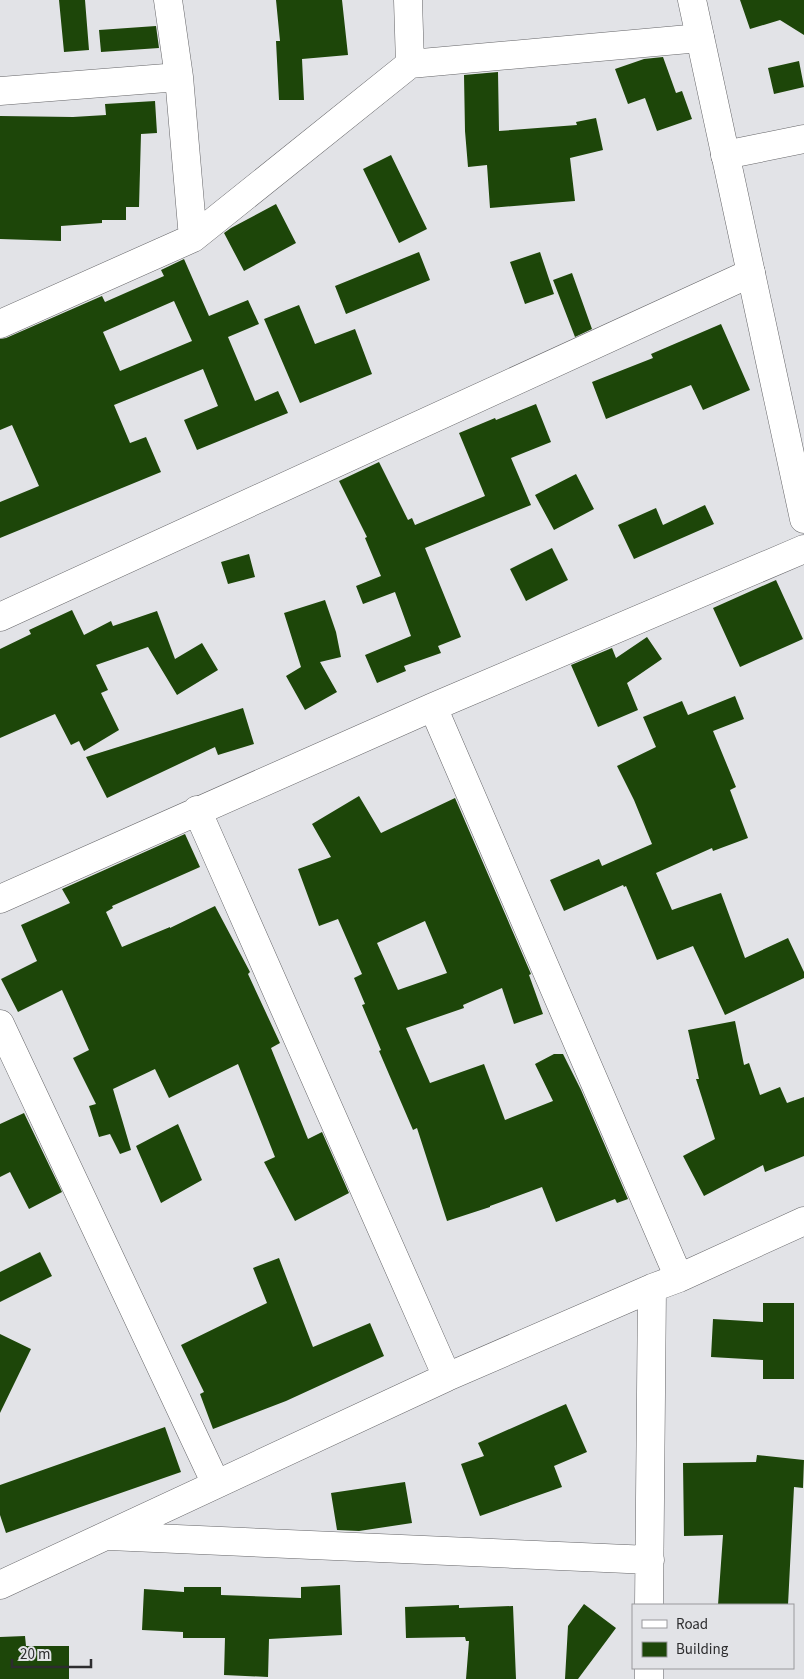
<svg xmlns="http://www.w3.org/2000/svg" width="804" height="1679" viewBox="0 0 804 1679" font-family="'Source Sans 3',sans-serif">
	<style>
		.building { fill: #1d4609; fill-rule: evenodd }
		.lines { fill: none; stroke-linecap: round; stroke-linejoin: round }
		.minor-casing { stroke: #656568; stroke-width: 29 }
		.tertiary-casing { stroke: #656568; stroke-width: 29 }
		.minor { stroke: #fff; stroke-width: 28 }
		.tertiary { stroke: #fff; stroke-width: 28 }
	</style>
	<rect width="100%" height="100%" fill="#e2e3e7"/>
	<path class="building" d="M 59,0 L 85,0 L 89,50 L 64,52 Z
		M 276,0 L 342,0 L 348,55 L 302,59 L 304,100 L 279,100 L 276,41 L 280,41 Z
		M 740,0 L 804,0 L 804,35 L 780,20 L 750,29 Z
		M 156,26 L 159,48 L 101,52 L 99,30 Z
		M 663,57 L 676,93 L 682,91 L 692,119 L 657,131 L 645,98 L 628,104 L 615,69 L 644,59 Z
		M 799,61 L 804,87 L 774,94 L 768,68 Z
		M 498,72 L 499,131 L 577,125 L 576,122 L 596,118 L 603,150 L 570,158 L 575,201 L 490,208 L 487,165 L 468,167 L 465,131 L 464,75 Z
		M 155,101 L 157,133 L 141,134 L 139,207 L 126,207 L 126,220 L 102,220 L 102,223 L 61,226 L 61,241 L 0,239 L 0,116 L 73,117 L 106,115 L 105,104 Z
		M 391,155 L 427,229 L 399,243 L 363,169 Z
		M 276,204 L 296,243 L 244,271 L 224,233 L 231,228 Z
		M 419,252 L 430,280 L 346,314 L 335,286 Z
		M 540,252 L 554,294 L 525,304 L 510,262 Z
		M 184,259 L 209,316 L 248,300 L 259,324 L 228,337 L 255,401 L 278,391 L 288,413 L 197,450 L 184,420 L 218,406 L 203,369 L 114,405 L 130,443 L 146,437 L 161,472 L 0,538 L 0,502 L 39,486 L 12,425 L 0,430 L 0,339 L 6,338 L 102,296 L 105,302 L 164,276 L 161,270 ZM 174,301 L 192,341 L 120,371 L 103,332 Z
		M 572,273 L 592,329 L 575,337 L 553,280 Z
		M 299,305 L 315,344 L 355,329 L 372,374 L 300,403 L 264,319 Z
		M 721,324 L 750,390 L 703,410 L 691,385 L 606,419 L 592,382 L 653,358 L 651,354 Z
		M 536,404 L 551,442 L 511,458 L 531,505 L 425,548 L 461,637 L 438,646 L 441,653 L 404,666 L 406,671 L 377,683 L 365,655 L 411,636 L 395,592 L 363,604 L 356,586 L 381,576 L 365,538 L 367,537 L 339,481 L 379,462 L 408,520 L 412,518 L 415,525 L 485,496 L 459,433 L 495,418 L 496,420 Z
		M 576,474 L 594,509 L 554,530 L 535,495 Z
		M 705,505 L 714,524 L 634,559 L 618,525 L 656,508 L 663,525 Z
		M 552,548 L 568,580 L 526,601 L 510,569 Z
		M 249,554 L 255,577 L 228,584 L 221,562 Z
		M 776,580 L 803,639 L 740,667 L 713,608 Z
		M 325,600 L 336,632 L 341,657 L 320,662 L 337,692 L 305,710 L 286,676 L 301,667 L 284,613 Z
		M 72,610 L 84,635 L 111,621 L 113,626 L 157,611 L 175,659 L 202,643 L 218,670 L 177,695 L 148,647 L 96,665 L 108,690 L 101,693 L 119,730 L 84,751 L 79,741 L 71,745 L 55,714 L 0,738 L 0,649 L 31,634 L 29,630 Z
		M 647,637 L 662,659 L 627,683 L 638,710 L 598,727 L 571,665 L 612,648 L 616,658 Z
		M 735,696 L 744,719 L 713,731 L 736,787 L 730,790 L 748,838 L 713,851 L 712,848 L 656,873 L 672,910 L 721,893 L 745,958 L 788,938 L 804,972 L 804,978 L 725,1015 L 693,946 L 657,960 L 626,886 L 624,887 L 623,885 L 564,911 L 550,880 L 599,859 L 602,866 L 652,844 L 634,800 L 617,766 L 656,747 L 643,717 L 682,701 L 688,715 Z
		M 243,708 L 254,744 L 218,755 L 215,747 L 107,798 L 86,757 Z
		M 359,796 L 381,833 L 455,798 L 531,974 L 529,975 L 543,1014 L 514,1024 L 502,988 L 463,1005 L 464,1008 L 406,1028 L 430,1083 L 484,1064 L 505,1120 L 553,1101 L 535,1064 L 554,1054 L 563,1054 L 581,1090 L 628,1199 L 617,1203 L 615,1199 L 556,1222 L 542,1187 L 490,1206 L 490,1207 L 447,1221 L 417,1128 L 413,1130 L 379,1051 L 381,1050 L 362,1005 L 365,1004 L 354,978 L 362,974 L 338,919 L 319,926 L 298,869 L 331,857 L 312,824 ZM 425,921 L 447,973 L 398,990 L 377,943 Z
		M 185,834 L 200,867 L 112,906 L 113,908 L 106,912 L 122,947 L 170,927 L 170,928 L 215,906 L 250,972 L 248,974 L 280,1043 L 271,1048 L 308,1139 L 322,1132 L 349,1193 L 295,1221 L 264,1162 L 275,1157 L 238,1064 L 169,1098 L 155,1069 L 113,1089 L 131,1150 L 120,1154 L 110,1134 L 99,1137 L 89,1106 L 96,1104 L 73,1058 L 89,1050 L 62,990 L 18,1012 L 1,979 L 37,961 L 21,925 L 70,903 L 62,889 Z
		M 735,1021 L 744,1065 L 749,1063 L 760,1095 L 780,1087 L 787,1103 L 804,1097 L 804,1156 L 765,1172 L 763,1165 L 704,1196 L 683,1156 L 715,1139 L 696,1079 L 699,1079 L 688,1030 Z
		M 24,1113 L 62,1192 L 29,1209 L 10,1172 L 0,1177 L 0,1124 Z
		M 178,1124 L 202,1180 L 161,1203 L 136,1146 Z
		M 40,1252 L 52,1276 L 0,1302 L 0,1272 Z
		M 279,1258 L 313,1347 L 370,1323 L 384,1356 L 286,1401 L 213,1429 L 200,1394 L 204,1392 L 181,1345 L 267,1303 L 253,1268 Z
		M 763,1303 L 794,1303 L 794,1379 L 763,1379 L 763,1360 L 711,1357 L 713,1319 L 763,1322 Z
		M 0,1334 L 31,1349 L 0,1413 Z
		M 566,1404 L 587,1452 L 554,1466 L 562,1487 L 480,1516 L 461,1464 L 484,1456 L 478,1443 Z
		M 165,1427 L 181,1472 L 6,1533 L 0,1515 L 0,1485 Z
		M 757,1455 L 804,1460 L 803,1488 L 794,1487 L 788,1605 L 718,1605 L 723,1535 L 684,1536 L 683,1463 L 756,1462 Z
		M 405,1482 L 412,1523 L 359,1531 L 337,1530 L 331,1493 Z
		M 340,1585 L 342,1635 L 269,1639 L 268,1677 L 224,1675 L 225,1638 L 183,1638 L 183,1632 L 142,1630 L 144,1589 L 184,1592 L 184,1587 L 221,1587 L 221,1595 L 301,1598 L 301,1587 Z
		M 584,1604 L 616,1628 L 578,1679 L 565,1679 L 568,1626 Z
		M 459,1605 L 459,1608 L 513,1606 L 516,1679 L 466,1679 L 469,1641 L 466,1641 L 465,1637 L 406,1638 L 405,1607 Z
		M 25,1636 L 26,1646 L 69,1646 L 69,1679 L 0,1679 L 0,1637 Z"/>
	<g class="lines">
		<defs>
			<path id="minor" d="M 168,0 L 179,77 L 193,238
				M 410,64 L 700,38
				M 0,91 L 179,77
				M 725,155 L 804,139
				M 0,324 L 193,238 L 410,64 L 408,0
				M 0,617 L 751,273
				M 433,707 L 679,1278
				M 197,810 L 447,1377
				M 0,899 L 433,707 L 804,549
				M 0,1024 L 216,1484
				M 109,1536 L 650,1560
				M 0,1585 L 447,1377 L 652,1288 L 679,1278 L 804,1221
				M 649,1605 L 652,1288
				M 649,1679 L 649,1668"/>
			<path id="tertiary" d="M 692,0 L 804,519"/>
		</defs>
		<use href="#minor" class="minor-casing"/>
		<use href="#tertiary" class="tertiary-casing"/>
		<use href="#minor" class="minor"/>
		<use href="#tertiary" class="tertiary"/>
	</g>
	<rect x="632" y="1604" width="162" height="65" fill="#e2e3e7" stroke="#9a9a9d"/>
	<rect x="642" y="1620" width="25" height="8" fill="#ffffff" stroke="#9a9a9d"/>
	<text x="676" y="1629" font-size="15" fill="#2d2d2f">Road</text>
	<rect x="642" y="1642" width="25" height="15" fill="#1d4609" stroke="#9a9a9d"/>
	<text x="676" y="1654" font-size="15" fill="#2d2d2f">Building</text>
	<path d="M12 1659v8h79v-8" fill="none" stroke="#2d2d2f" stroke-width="2.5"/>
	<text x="20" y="1659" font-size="15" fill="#2d2d2f" stroke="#e2e3e7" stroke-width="4" paint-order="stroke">20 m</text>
</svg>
